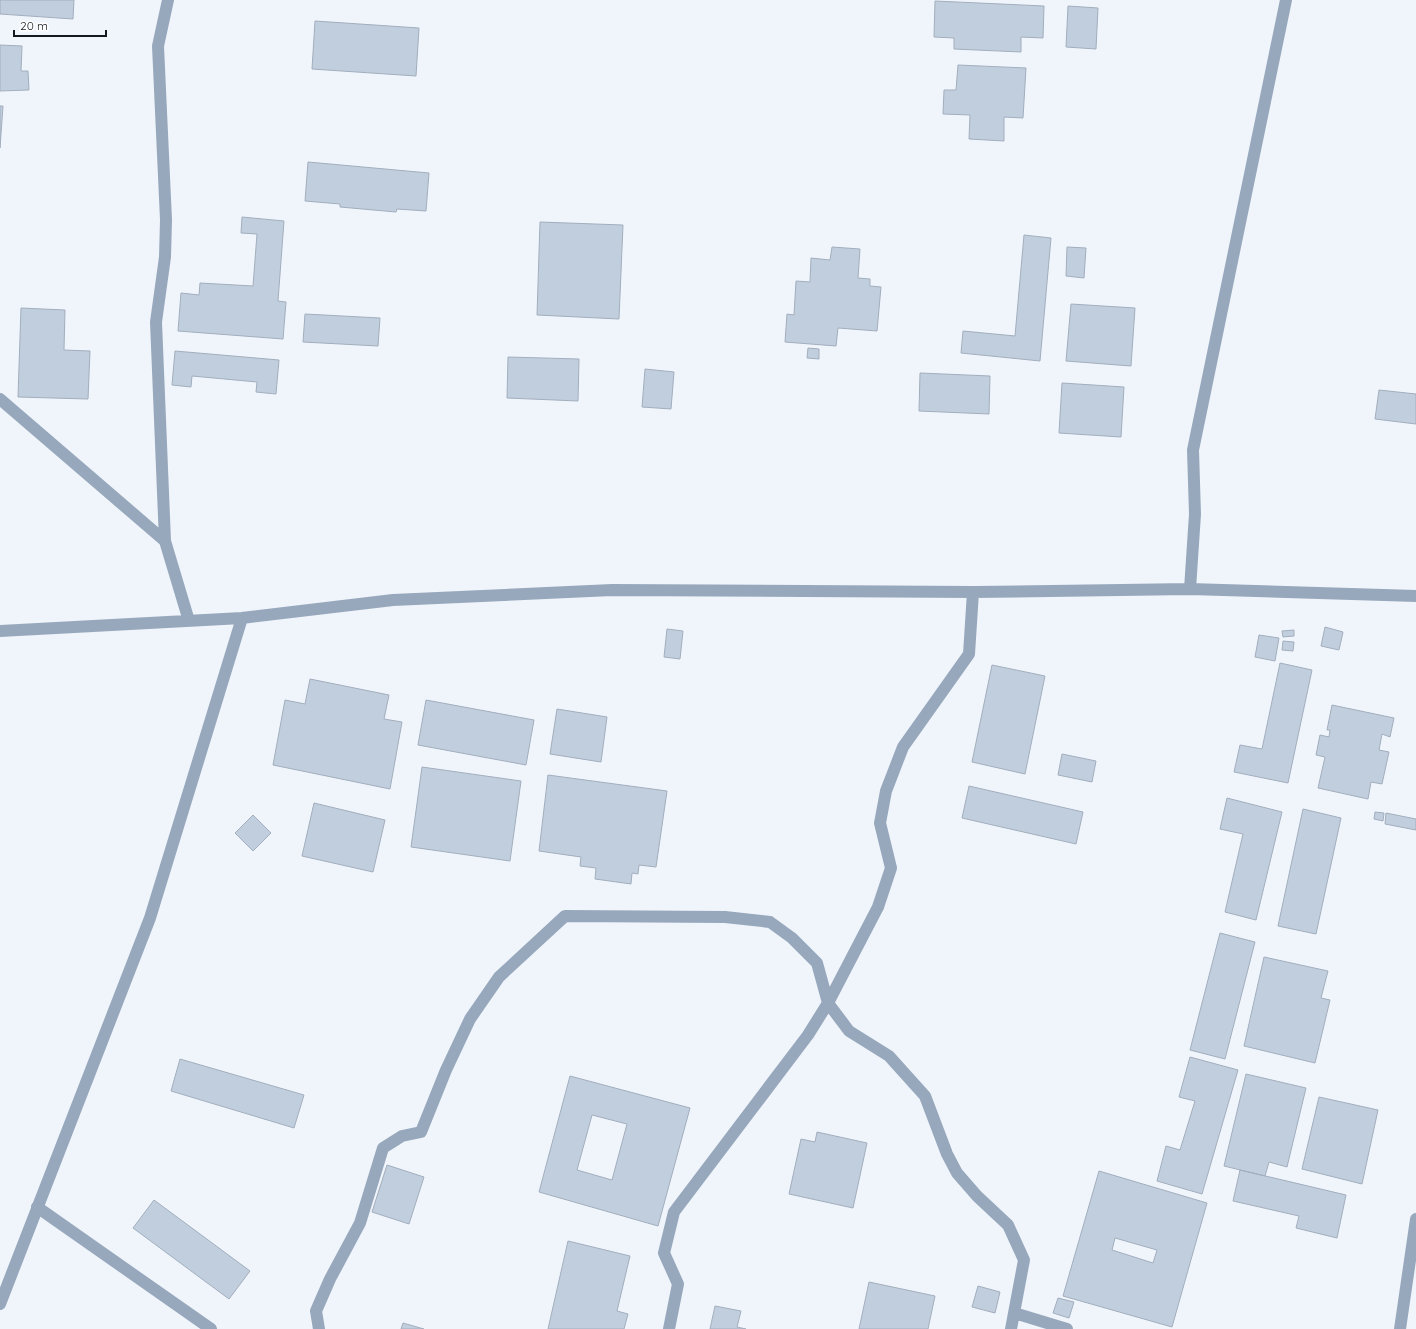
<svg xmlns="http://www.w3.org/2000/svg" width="1416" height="1329" viewBox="0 0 1416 1329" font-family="Quicksand,sans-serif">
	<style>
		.building { fill: #c1cede; stroke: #a2aebd; fill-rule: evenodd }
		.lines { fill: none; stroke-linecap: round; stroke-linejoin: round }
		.minor { stroke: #98a8bc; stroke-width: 12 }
	</style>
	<rect width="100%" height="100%" fill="#f0f5fc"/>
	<path class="building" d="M 0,0 L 74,0 L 73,19 L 0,14 Z
		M 935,1 L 1044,6 L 1043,38 L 1021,37 L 1021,52 L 954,49 L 954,38 L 934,37 Z
		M 1068,6 L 1098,8 L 1096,49 L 1066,47 Z
		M 315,21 L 419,28 L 416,76 L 312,69 Z
		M 0,45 L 22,46 L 21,71 L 28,71 L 29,90 L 0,91 Z
		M 958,65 L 1026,68 L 1023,118 L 1004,117 L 1004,141 L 969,139 L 970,115 L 943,114 L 944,90 L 956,90 Z
		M 0,106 L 3,106 L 0,148 Z
		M 308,162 L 429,173 L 426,211 L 397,209 L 396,212 L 340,207 L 340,204 L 305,201 Z
		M 242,217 L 284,221 L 278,301 L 286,302 L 283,339 L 178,331 L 181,293 L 199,295 L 200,283 L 253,286 L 257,234 L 241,233 Z
		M 540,222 L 623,225 L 619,319 L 537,315 Z
		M 1024,235 L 1051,238 L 1040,361 L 961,353 L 963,331 L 1015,336 Z
		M 832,247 L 860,249 L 858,278 L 870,279 L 870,286 L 881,287 L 877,331 L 838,328 L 836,346 L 785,342 L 787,314 L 794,315 L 796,281 L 810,282 L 811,258 L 830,260 Z
		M 1067,247 L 1086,248 L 1084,278 L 1066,276 Z
		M 1071,304 L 1135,308 L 1131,366 L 1066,361 Z
		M 21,308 L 65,310 L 64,350 L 90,351 L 88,399 L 18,397 Z
		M 305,314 L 380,318 L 378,346 L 303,342 Z
		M 808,348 L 819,349 L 819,359 L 807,358 Z
		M 175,351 L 279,360 L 276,394 L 256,392 L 257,382 L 192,376 L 191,387 L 172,385 Z
		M 508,357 L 579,359 L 578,401 L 507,398 Z
		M 645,369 L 674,372 L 671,409 L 642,407 Z
		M 920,373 L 990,376 L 989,414 L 919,411 Z
		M 1062,383 L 1124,387 L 1121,437 L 1059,433 Z
		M 1379,390 L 1416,394 L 1416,424 L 1375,419 Z
		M 1325,627 L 1343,632 L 1339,650 L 1321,646 Z
		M 667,629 L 683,631 L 680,659 L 664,657 Z
		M 1294,630 L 1294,636 L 1283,637 L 1282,631 Z
		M 1259,635 L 1279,638 L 1275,661 L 1255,657 Z
		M 1283,641 L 1294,642 L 1293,651 L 1282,650 Z
		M 1280,663 L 1312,670 L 1288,783 L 1234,772 L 1240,745 L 1262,749 Z
		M 992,665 L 1045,676 L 1025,774 L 972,762 Z
		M 310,679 L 389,695 L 384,719 L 402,722 L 390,789 L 273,765 L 285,700 L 305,704 Z
		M 426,700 L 534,720 L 526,765 L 418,745 Z
		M 1332,705 L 1394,718 L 1390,737 L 1382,734 L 1379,750 L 1389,752 L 1382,784 L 1371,782 L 1368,799 L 1318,788 L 1325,757 L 1316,755 L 1320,735 L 1329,737 L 1330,730 L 1327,730 Z
		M 557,709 L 607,717 L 601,762 L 550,754 Z
		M 1062,754 L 1096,761 L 1092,782 L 1058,775 Z
		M 422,767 L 521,781 L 510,861 L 411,847 Z
		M 548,775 L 667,791 L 656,867 L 639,865 L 638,874 L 632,873 L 631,884 L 595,879 L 596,868 L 580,866 L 581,857 L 539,851 Z
		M 969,786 L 1083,812 L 1076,844 L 962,818 Z
		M 1227,798 L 1282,812 L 1256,920 L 1225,912 L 1243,834 L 1220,829 Z
		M 314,803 L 385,820 L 373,872 L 302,856 Z
		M 1303,809 L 1341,818 L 1316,934 L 1278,926 Z
		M 1375,812 L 1384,813 L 1383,821 L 1374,819 Z
		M 1386,813 L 1416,819 L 1416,830 L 1385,824 Z
		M 253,815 L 271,833 L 253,851 L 235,833 Z
		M 1220,933 L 1255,942 L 1225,1059 L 1190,1050 Z
		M 1264,957 L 1328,971 L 1321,998 L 1330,1000 L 1315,1063 L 1244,1046 Z
		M 1190,1057 L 1238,1070 L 1202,1194 L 1157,1181 L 1166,1146 L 1180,1150 L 1195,1101 L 1179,1097 Z
		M 180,1059 L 304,1095 L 294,1128 L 171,1091 Z
		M 1246,1074 L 1306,1088 L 1287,1167 L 1269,1162 L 1265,1176 L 1224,1166 Z
		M 570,1076 L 690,1108 L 658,1226 L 539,1192 ZM 592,1115 L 627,1124 L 612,1180 L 577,1170 Z
		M 1319,1097 L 1378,1110 L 1362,1184 L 1302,1169 Z
		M 817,1132 L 867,1143 L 853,1208 L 789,1194 L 801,1139 L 815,1142 Z
		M 387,1165 L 424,1177 L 409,1224 L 372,1212 Z
		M 1240,1170 L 1346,1195 L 1337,1238 L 1296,1228 L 1299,1216 L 1233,1201 Z
		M 1099,1171 L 1207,1203 L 1172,1327 L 1063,1296 ZM 1115,1238 L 1157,1250 L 1153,1263 L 1112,1250 Z
		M 154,1200 L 250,1271 L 229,1299 L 133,1228 Z
		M 568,1241 L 630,1256 L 617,1311 L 628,1314 L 624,1329 L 548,1329 Z
		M 869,1282 L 935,1296 L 928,1329 L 859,1329 Z
		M 978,1286 L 1000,1292 L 995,1313 L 972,1307 Z
		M 1058,1298 L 1074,1302 L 1069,1318 L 1053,1313 Z
		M 715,1306 L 741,1311 L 737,1327 L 746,1329 L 710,1329 Z
		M 403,1323 L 424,1329 L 401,1329 Z"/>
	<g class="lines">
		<path class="minor" d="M 168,0 L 158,46 L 166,220 L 165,257 L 156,322 L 165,541 L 189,621
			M 0,399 L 165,541
			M 1190,589 L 1195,514 L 1193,450 L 1286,0
			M 0,631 L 242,618 L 393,600 L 612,590 L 973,592 L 1190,589 L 1416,596
			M 37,1207 L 211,1329
			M 0,1304 L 150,918 L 242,618
			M 1014,1313 L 1067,1329
			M 319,1329 L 316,1311 L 330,1279 L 360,1223 L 383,1148 L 402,1136 L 421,1132 L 446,1070 L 470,1019 L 499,977 L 565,916 L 725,917 L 770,922 L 792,938 L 817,963 L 828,1003 L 849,1031 L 889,1056 L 925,1096 L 947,1154 L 957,1173 L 977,1196 L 1008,1225 L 1024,1260 L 1011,1329
			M 669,1329 L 678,1284 L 664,1253 L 674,1212 L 808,1035 L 828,1003 L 878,907 L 891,868 L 880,823 L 886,791 L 903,747 L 969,654 L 973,592
			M 1400,1329 L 1416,1219"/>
	</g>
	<path d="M14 30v6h92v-6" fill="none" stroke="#14191e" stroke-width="2"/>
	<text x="20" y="30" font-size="12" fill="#14191e" stroke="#ffffff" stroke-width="3" paint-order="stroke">20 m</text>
</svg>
